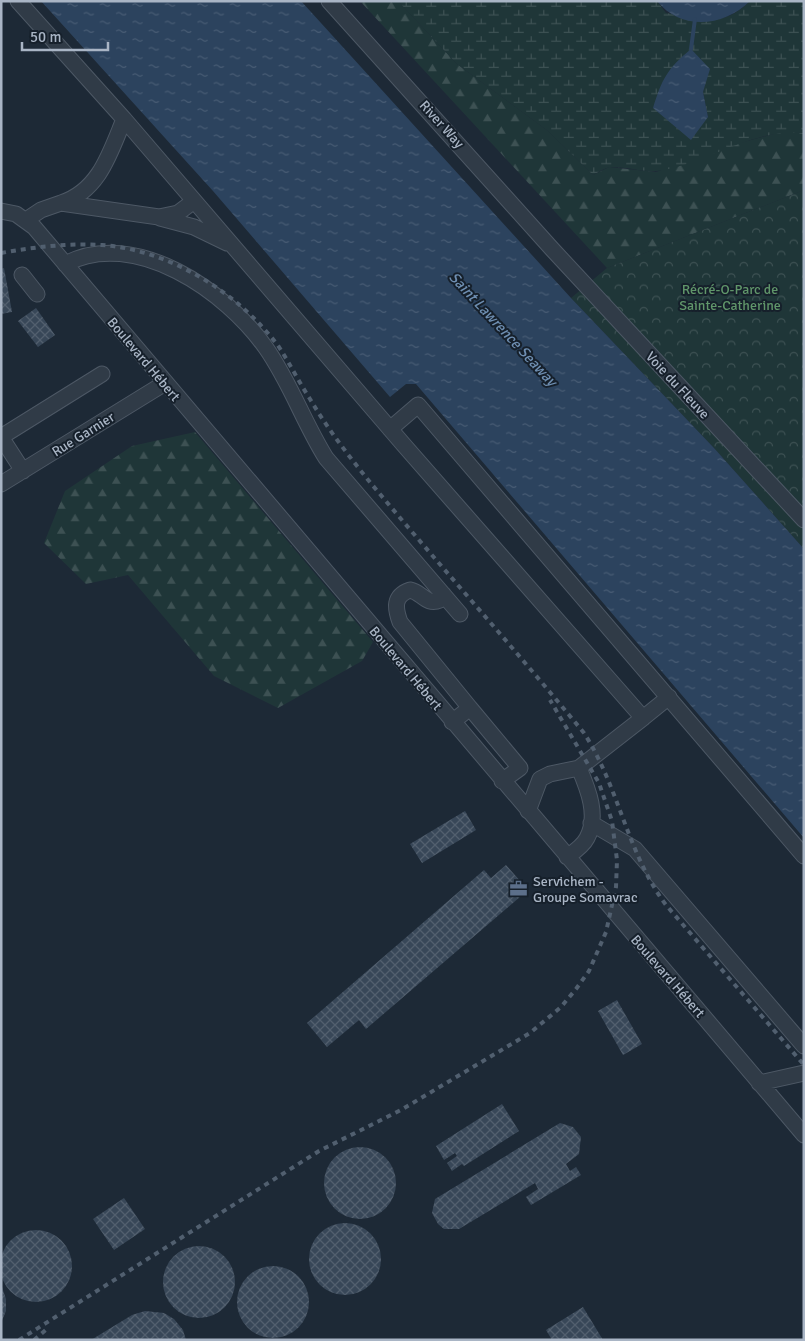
<svg xmlns="http://www.w3.org/2000/svg" width="805" height="1341" viewBox="0 0 805 1341" font-family="Signika,sans-serif">
	<style>
		.forest { fill: url(#forest-firs) }
		.wetland { fill: url(#wetland-marsh); fill-rule: evenodd }
		.park { fill: url(#park-crowns) }
		.water { fill: url(#water-ripples) }
		.lines { fill: none; stroke-linecap: round; stroke-linejoin: round }
		.stream { stroke: #2c435e; stroke-width: 4 }
		.building { fill: url(#building-cross-hatch) }
		.minor-casing { stroke: #4d5865; stroke-width: 17 }
		.minor { stroke: #303b47; stroke-width: 15 }
		.rail { stroke: #515f6f; stroke-width: 4; stroke-dasharray: 5 5; stroke-linecap: butt }
		.labels { text-anchor: middle; stroke-width: 4; stroke-linejoin: round; paint-order: stroke }
		.street-label { font-size: 14px; fill: #a9b5c5; stroke: #16202b }
		.park-label { font-size: 14px; fill: #60966a; stroke: #16202b }
		.poi-label { font-size: 14px; fill: #a9b5c5; stroke: #16202b; text-anchor: start }
		.water-label { font-size: 15px; font-style: italic; fill: #6e8eb1; stroke: #16202b }
	</style>
	<defs>
		<pattern id="forest-firs" width="22" height="20" patternUnits="userSpaceOnUse" patternTransform="scale(1.25)"><rect width="22" height="20" fill="#1f3638"/><path d="M5 1l3.5 6h-7zM16 11l3.5 6h-7z" fill="#3d5153"/></pattern>
		<pattern id="wetland-marsh" width="20" height="14" patternUnits="userSpaceOnUse" patternTransform="scale(1.25)"><rect width="20" height="14" fill="#1f3638"/><path d="M1 5h8M5 5V1M11 12h8M15 12V8" fill="none" stroke="#3d5153"/></pattern>
		<pattern id="park-crowns" width="20" height="18" patternUnits="userSpaceOnUse" patternTransform="scale(1.25)"><rect width="20" height="18" fill="#1f3638"/><path d="M2 6a3 3 0 1 1 6 0M12 15a3 3 0 1 1 6 0" fill="none" stroke="#3d5153"/></pattern>
		<pattern id="water-ripples" width="26" height="14" patternUnits="userSpaceOnUse" patternTransform="scale(1.25)"><rect width="26" height="14" fill="#2c435e"/><path d="M2 4q2-2 4 0t4 0M15 11q2-2 4 0t4 0" fill="none" stroke="#485c74"/></pattern>
		<pattern id="building-cross-hatch" width="8" height="8" patternUnits="userSpaceOnUse" patternTransform="scale(1.25)"><rect width="8" height="8" fill="#384758"/><path d="M0 0l8 8M0 8l8-8" fill="none" stroke="#525f6e"/></pattern>
	</defs>
	<rect width="100%" height="100%" fill="#1d2936"/>
	<path class="forest" d="M 360,1 L 398,1 L 457,64 L 548,131 L 593,175 L 609,167 L 656,172 L 740,143 L 785,131 L 804,133 L 804,190 L 607,268 Z
		M 195,432 L 373,642 L 362,661 L 278,708 L 214,676 L 128,575 L 86,584 L 44,543 L 65,491 L 132,446 Z"/>
	<path class="wetland" d="M 398,1 L 657,1 L 666,13 C 701,19 722,29 750,1 L 804,1 L 804,133 C 754,128 711,161 664,170 C 646,174 628,166 610,167 C 605,168 598,172 593,175 L 548,131 L 457,64 ZM 709,69 L 703,92 L 708,117 L 653,108 Z"/>
	<path class="park" d="M 804,190 L 804,549 L 714,448 L 571,298 L 607,268 Z"/>
	<path class="water" d="M 41,1 L 301,1 L 571,298 L 714,448 L 804,549 L 804,838 L 416,384 L 406,384 L 390,397 L 213,191 Z
		M 657,1 L 750,1 C 724,27 681,31 657,1 Z
		M 691,49 L 710,69 L 703,92 L 708,117 L 691,140 L 653,108 C 662,79 667,69 691,49 Z"/>
	<g class="lines">
		<path class="stream" d="M 691,49 L 695,19"/>
	</g>
	<path class="building" d="M 4,268 L 12,312 L 1,314 L 1,269 Z
		M 36,308 L 55,335 L 38,347 L 18,321 Z
		M 465,811 L 476,830 L 422,863 L 410,844 Z
		M 506,865 L 528,890 L 366,1029 L 359,1020 L 327,1047 L 307,1023 L 484,870 L 491,878 Z
		M 617,1000 L 642,1044 L 623,1055 L 598,1011 Z
		M 502,1104 L 519,1131 L 464,1166 L 462,1164 L 452,1171 L 447,1163 L 457,1156 L 455,1153 L 444,1160 L 436,1146 Z
		M 560,1123 L 573,1127 L 581,1137 L 579,1154 L 566,1164 L 570,1171 L 576,1167 L 581,1175 L 531,1205 L 526,1197 L 538,1189 L 535,1183 L 459,1229 L 444,1229 L 438,1224 L 432,1213 L 435,1199 Z
		M324 1183a36 36 0 1 1 72 0a36 36 0 1 1-72 0Z
		M 124,1198 L 145,1229 L 114,1250 L 93,1219 Z
		M309 1259a36 36 0 1 1 72 0a36 36 0 1 1-72 0Z
		M0 1266a36 36 0 1 1 72 0a36 36 0 1 1-72 0Z
		M163 1282a36 36 0 1 1 72 0a36 36 0 1 1-72 0Z
		M237 1302a36 36 0 1 1 72 0a36 36 0 1 1-72 0Z
		M 1,1284 L 6,1299 L 6,1311 L 1,1323 Z
		M 583,1307 L 603,1340 L 552,1340 L 546,1330 Z
		M 145,1311 L 164,1313 L 174,1319 L 183,1330 L 186,1340 L 91,1340 L 132,1315 Z"/>
	<g class="lines">
		<defs>
			<path id="minor" d="M 18,1 L 124,119 C 110,153 99,191 61,203
				M 329,1 L 552,249 L 804,520
				M 124,119 L 403,444 L 643,718 L 579,768 L 550,774 L 540,779 L 528,811
				M 1,211 L 16,214 L 34,227 L 804,1135
				M 160,218 L 194,227 L 227,243
				M 26,220 L 41,210 L 61,203 L 159,217 L 178,213 L 194,201
				M 65,264 C 135,227 227,292 266,348 C 290,382 304,423 326,458 L 460,614
				M 22,275 L 37,294
				M 390,429 L 418,405 L 804,856
				M 23,471 L 1,437 L 102,374
				M 1,484 L 165,383
				M 443,594 L 440,600 C 426,606 422,592 410,590 C 393,596 395,608 400,622 L 470,708 L 452,722
				M 470,708 L 520,768 L 502,781
				M 643,718 L 669,697
				M 591,823 L 635,849 L 804,1046
				M 567,857 C 574,852 583,846 587,838 C 599,816 588,789 579,768
				M 759,1083 L 804,1073"/>
		</defs>
		<use href="#minor" class="minor-casing"/>
		<use href="#minor" class="minor"/>
		<path class="rail" d="M 1,253 C 35,247 68,243 102,245 C 170,250 239,293 279,347 C 290,364 299,382 310,399 C 327,428 348,455 369,481 C 440,566 514,648 584,733 C 619,787 627,853 666,905 L 804,1065
			M 19,1340 L 319,1151 L 401,1110 L 530,1033 L 561,1007 L 576,989 L 589,971 L 606,932 L 616,887 L 617,860 L 612,821 L 599,783 L 550,700
			M 34,1340 L 48,1328"/>
	</g>
	<defs>
		<symbol id="office-bare" viewBox="-9 -9 18 18"><path d="M-6-3h4V-5.5h4V-3h4V5H-6ZM-1-4.5V-3h2v-1.5ZM-6 0V1H6V0Z" fill="#5c6f8a" stroke="#16202b" stroke-width="2.5" paint-order="stroke"/></symbol>
	</defs>
	<g fill-rule="evenodd">
		<use href="#office-bare" x="506" y="876" width="25" height="25"/>
	</g>
	<g class="labels">
		<g class="street-label">
			<text transform="translate(442 124) rotate(48)" y="5">River Way</text>
			<text transform="translate(144 359) rotate(50)" y="5">Boulevard Hébert</text>
			<text transform="translate(678 385) rotate(47)" y="5">Voie du Fleuve</text>
			<text transform="translate(83 434) rotate(-32)" y="5">Rue Garnier</text>
			<text transform="translate(406 668) rotate(50)" y="5">Boulevard Hébert</text>
			<text transform="translate(668 976) rotate(49)" y="5">Boulevard Hébert</text>
		</g>
		<g class="park-label">
			<text x="730" y="294">Récré-O-Parc de<tspan x="730" dy="16">Sainte-Catherine</tspan></text>
		</g>
		<g class="poi-label">
			<text x="533" y="886">Servichem -<tspan x="533" dy="16">Groupe Somavrac</tspan></text>
		</g>
		<g class="water-label">
			<text transform="translate(503 329) rotate(47)" y="5">Saint Lawrence Seaway</text>
		</g>
	</g>
	<rect width="805" height="1341" fill="none" stroke="#a9b5c5" stroke-width="5"/>
	<path d="M22 42v8h86v-8" fill="none" stroke="#a9b5c5" stroke-width="2.5"/>
	<text x="30" y="42" font-size="15" fill="#a9b5c5" stroke="#16202b" stroke-width="4" paint-order="stroke">50 m</text>
</svg>
